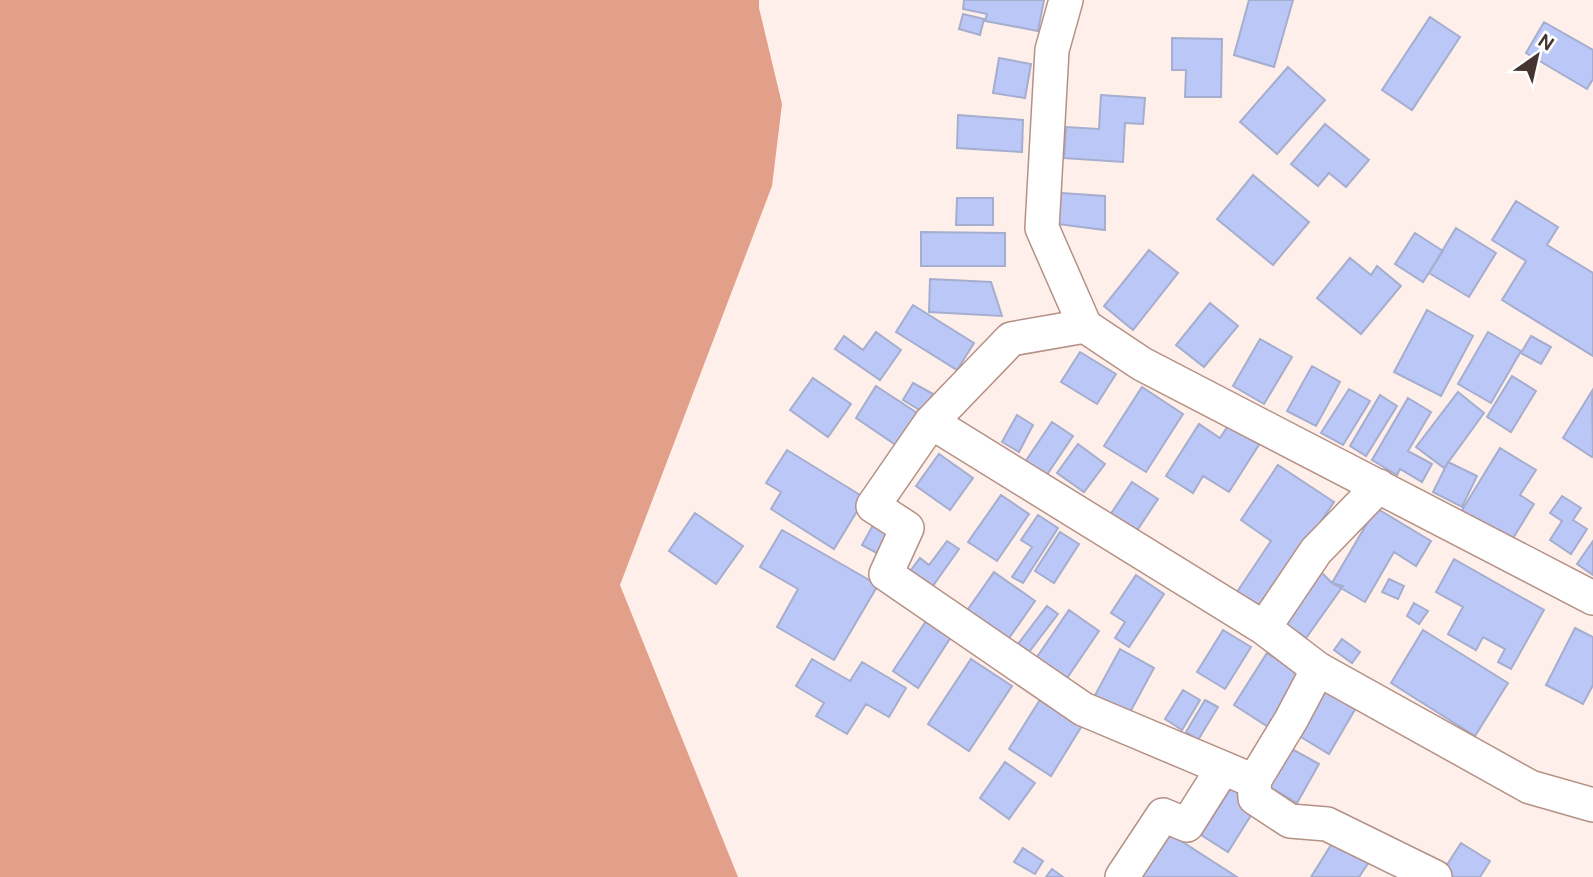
<svg xmlns="http://www.w3.org/2000/svg" width="1593" height="877" viewBox="0 0 1593 877" font-family="'DM Sans',sans-serif">
	<style>
		.water { fill: #e29f8a }
		.building { fill: #bac7f7; stroke: #a5aece; stroke-width: 2 }
		.lines { fill: none; stroke-linecap: round; stroke-linejoin: round }
		.street-casing { stroke: #b59085; stroke-width: 36 }
		.street { stroke: #fff; stroke-width: 33 }
	</style>
	<rect width="100%" height="100%" fill="#ffefea"/>
	<path class="water" d="M 0,0 L 759,0 L 759,8 L 782,104 L 772,186 L 620,585 L 738,877 L 0,877 Z"/>
	<path class="building" d="M 964,0 L 1044,0 L 1038,31 L 985,21 L 987,14 L 963,9 Z
		M 1249,0 L 1293,0 L 1274,67 L 1234,55 Z
		M 963,14 L 984,19 L 980,35 L 959,29 Z
		M 1430,17 L 1460,37 L 1412,110 L 1382,90 Z
		M 1544,22 L 1593,50 L 1593,79 L 1587,89 L 1526,53 Z
		M 1172,38 L 1222,39 L 1221,97 L 1185,97 L 1186,70 L 1172,70 Z
		M 999,58 L 1031,64 L 1025,98 L 993,93 Z
		M 1288,67 L 1325,100 L 1277,154 L 1240,122 Z
		M 1101,95 L 1145,98 L 1143,124 L 1125,123 L 1123,162 L 1064,158 L 1066,127 L 1099,129 Z
		M 958,115 L 1023,120 L 1022,152 L 957,148 Z
		M 1325,124 L 1369,160 L 1346,187 L 1329,173 L 1318,186 L 1291,164 Z
		M 1253,175 L 1309,222 L 1273,265 L 1217,219 Z
		M 1061,193 L 1105,196 L 1105,230 L 1057,224 Z
		M 957,198 L 993,198 L 993,225 L 956,225 Z
		M 1516,201 L 1558,227 L 1547,245 L 1593,273 L 1593,356 L 1502,300 L 1526,261 L 1492,240 Z
		M 1456,228 L 1496,253 L 1469,297 L 1429,273 Z
		M 921,232 L 1005,233 L 1005,266 L 921,266 Z
		M 1415,233 L 1443,251 L 1423,282 L 1395,264 Z
		M 1149,250 L 1178,273 L 1133,330 L 1104,306 Z
		M 1350,258 L 1371,275 L 1377,266 L 1401,286 L 1361,334 L 1317,298 Z
		M 930,279 L 991,282 L 1002,316 L 929,312 Z
		M 1210,303 L 1238,326 L 1204,367 L 1176,345 Z
		M 913,305 L 974,343 L 957,370 L 896,332 Z
		M 1427,310 L 1473,336 L 1441,396 L 1394,372 Z
		M 876,332 L 901,350 L 880,380 L 835,349 L 844,336 L 863,350 Z
		M 1488,332 L 1521,351 L 1491,403 L 1458,384 Z
		M 1531,336 L 1551,347 L 1541,364 L 1521,353 Z
		M 1260,339 L 1292,357 L 1264,404 L 1233,386 Z
		M 1080,352 L 1116,374 L 1097,404 L 1061,382 Z
		M 1312,366 L 1340,382 L 1316,426 L 1287,411 Z
		M 1512,376 L 1536,391 L 1511,432 L 1487,417 Z
		M 813,378 L 851,404 L 828,437 L 790,410 Z
		M 913,383 L 933,394 L 923,412 L 903,400 Z
		M 876,386 L 931,422 L 909,454 L 856,418 Z
		M 1142,387 L 1183,414 L 1146,472 L 1104,446 Z
		M 1349,389 L 1370,401 L 1343,445 L 1321,433 Z
		M 1592,391 L 1593,455 L 1592,457 L 1563,438 Z
		M 1458,392 L 1484,413 L 1444,468 L 1416,447 Z
		M 1380,395 L 1397,406 L 1366,456 L 1350,446 Z
		M 1408,398 L 1431,412 L 1408,451 L 1432,464 L 1422,482 L 1400,469 L 1397,475 L 1372,460 Z
		M 1017,415 L 1033,425 L 1019,452 L 1002,442 Z
		M 1231,421 L 1262,440 L 1229,492 L 1203,476 L 1193,493 L 1166,476 L 1199,424 L 1220,438 Z
		M 1052,422 L 1073,436 L 1042,482 L 1021,468 Z
		M 1078,444 L 1105,464 L 1084,492 L 1057,473 Z
		M 1500,448 L 1536,470 L 1520,495 L 1534,504 L 1510,543 L 1461,512 Z
		M 787,450 L 865,498 L 834,549 L 771,509 L 781,492 L 766,483 Z
		M 939,454 L 973,478 L 950,510 L 916,486 Z
		M 1448,462 L 1477,476 L 1462,507 L 1433,492 Z
		M 1278,465 L 1334,502 L 1262,609 L 1237,592 L 1271,541 L 1241,520 Z
		M 1132,482 L 1158,499 L 1134,535 L 1108,518 Z
		M 1001,495 L 1029,514 L 997,561 L 968,542 Z
		M 1562,496 L 1581,508 L 1573,520 L 1587,529 L 1571,554 L 1550,540 L 1562,521 L 1550,513 Z
		M 1376,508 L 1431,541 L 1416,566 L 1394,552 L 1365,602 L 1332,583 Z
		M 695,513 L 743,546 L 716,584 L 669,551 Z
		M 1038,515 L 1058,528 L 1023,583 L 1012,577 L 1032,547 L 1021,540 Z
		M 873,525 L 895,537 L 884,557 L 862,545 Z
		M 782,530 L 878,585 L 834,660 L 777,627 L 798,589 L 760,567 Z
		M 1060,532 L 1079,544 L 1054,583 L 1035,571 Z
		M 947,541 L 959,549 L 930,590 L 908,574 L 920,558 L 929,565 Z
		M 1593,541 L 1593,575 L 1577,564 Z
		M 1454,559 L 1544,610 L 1511,669 L 1498,662 L 1505,649 L 1483,637 L 1476,650 L 1448,634 L 1463,607 L 1436,592 Z
		M 1313,564 L 1332,583 L 1343,586 L 1306,638 L 1275,616 Z
		M 994,572 L 1035,601 L 1007,641 L 966,612 Z
		M 1136,575 L 1164,594 L 1129,647 L 1115,638 L 1125,622 L 1111,613 Z
		M 1389,579 L 1404,586 L 1398,599 L 1382,592 Z
		M 1414,603 L 1428,611 L 1419,624 L 1407,616 Z
		M 1047,606 L 1058,614 L 1029,652 L 1018,644 Z
		M 1069,610 L 1099,631 L 1065,681 L 1035,660 Z
		M 926,621 L 951,637 L 918,688 L 893,671 Z
		M 1575,628 L 1593,637 L 1593,685 L 1583,704 L 1546,685 Z
		M 1223,630 L 1251,647 L 1225,689 L 1197,672 Z
		M 1423,630 L 1508,683 L 1475,736 L 1391,683 Z
		M 1342,639 L 1360,652 L 1352,663 L 1334,650 Z
		M 1120,649 L 1154,668 L 1128,716 L 1094,697 Z
		M 1267,653 L 1303,676 L 1270,728 L 1234,705 Z
		M 812,659 L 850,681 L 862,662 L 906,688 L 889,717 L 866,704 L 847,734 L 816,716 L 824,703 L 796,686 Z
		M 971,659 L 1012,686 L 969,751 L 928,724 Z
		M 1323,686 L 1357,706 L 1329,754 L 1296,734 Z
		M 1183,690 L 1200,700 L 1182,730 L 1165,719 Z
		M 1041,698 L 1083,724 L 1051,776 L 1009,749 Z
		M 1205,700 L 1218,707 L 1198,740 L 1186,732 Z
		M 1290,748 L 1319,764 L 1297,803 L 1268,786 Z
		M 1005,762 L 1035,783 L 1009,819 L 980,798 Z
		M 1231,788 L 1258,804 L 1228,852 L 1201,835 Z
		M 1161,828 L 1237,877 L 1130,877 Z
		M 1336,837 L 1371,859 L 1359,877 L 1311,877 Z
		M 1461,843 L 1490,861 L 1480,877 L 1452,877 L 1443,871 Z
		M 1023,848 L 1043,861 L 1035,874 L 1014,862 Z
		M 1052,869 L 1063,877 L 1046,877 Z"/>
	<g class="lines">
		<defs>
			<path id="street" d="M 1066,0 L 1052,50 L 1042,228 L 1085,326 L 1142,364 L 1593,598
				M 1085,326 L 1011,339 L 931,422 L 873,506 L 907,528 L 886,574 L 1083,709 L 1254,781 L 1255,798 L 1290,821 L 1327,824 L 1435,877
				M 931,422 L 1264,628 L 1318,669 L 1530,787 L 1593,805
				M 1264,628 L 1316,551 L 1379,486
				M 1254,781 L 1291,720 L 1318,669
				M 1122,877 L 1163,815 L 1187,825 L 1223,768"/>
		</defs>
		<use href="#street" class="street-casing"/>
		<use href="#street" class="street"/>
	</g>
	<g transform="translate(1537 56) rotate(34)" stroke="#ffffff" stroke-width="5" paint-order="stroke">
	<path d="M0-5L12 26L0 18L-12 26Z" fill="#443530"/>
	<text y="-10" font-size="19" font-weight="bold" text-anchor="middle" fill="#443530">N</text>
	</g>
</svg>
